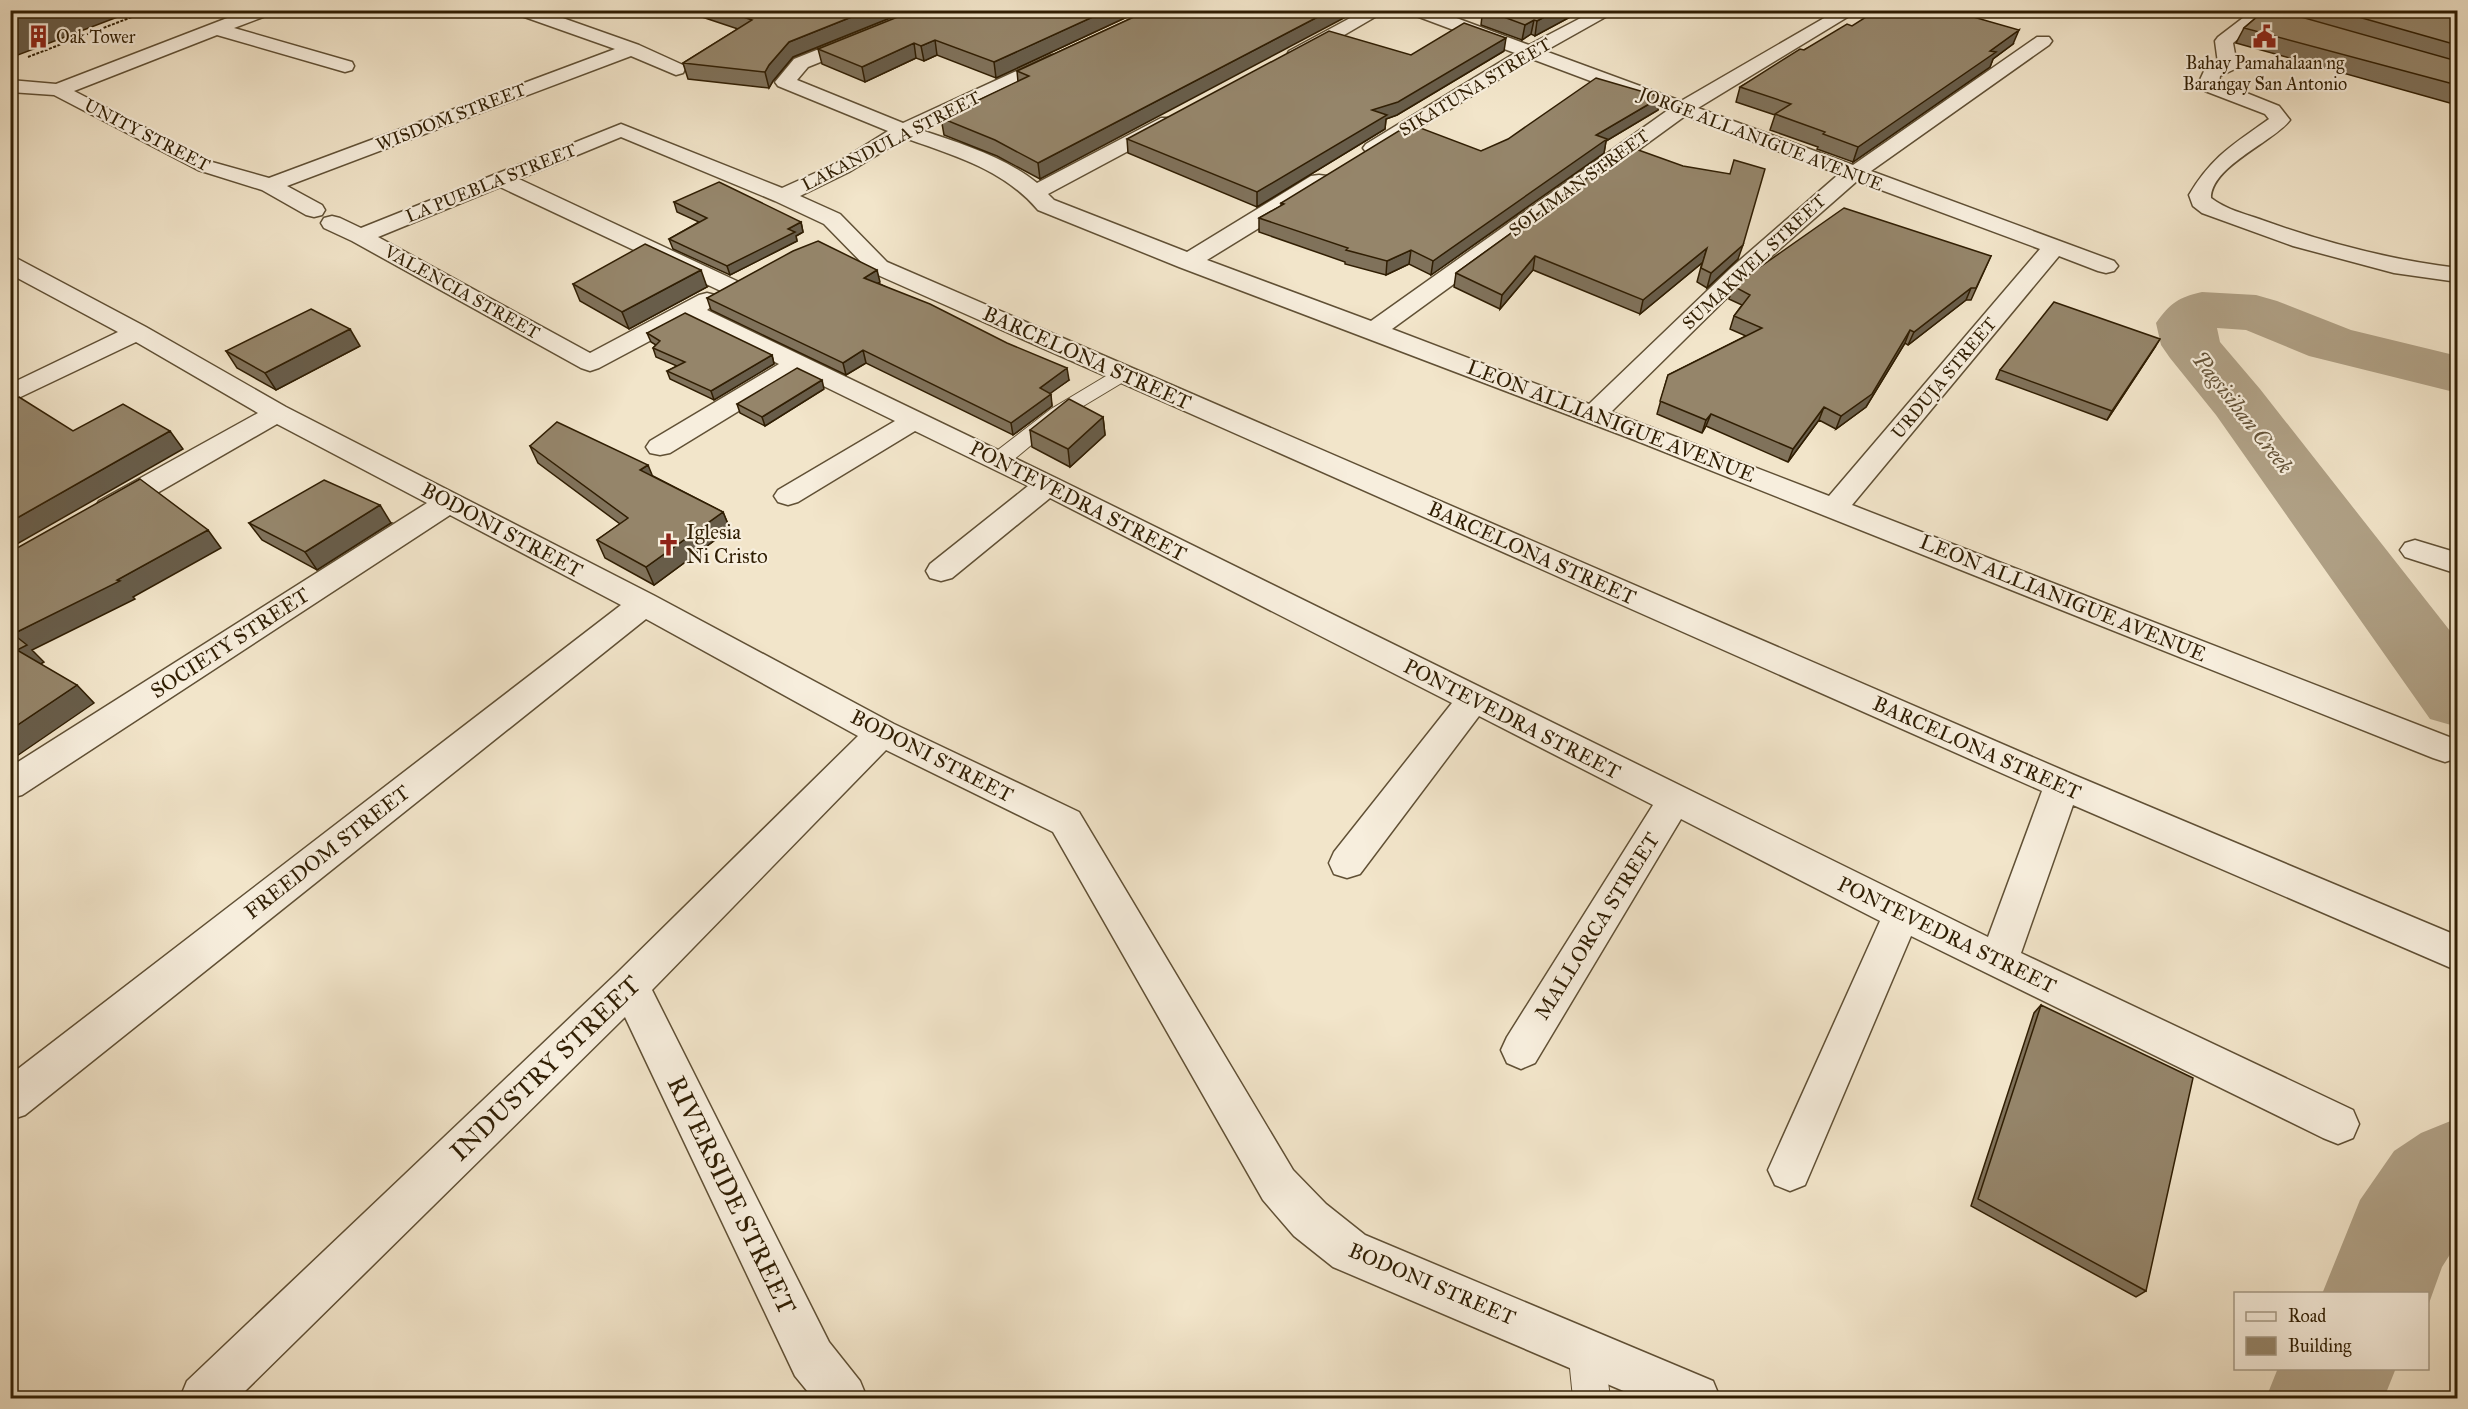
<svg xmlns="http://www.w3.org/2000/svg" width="2468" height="1409" viewBox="0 0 2468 1409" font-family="'IM FELL Great Primer',serif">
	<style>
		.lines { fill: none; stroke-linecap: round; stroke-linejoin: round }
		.river { fill: #b0a186; fill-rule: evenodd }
		.service-casing { stroke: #605035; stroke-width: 2 }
		.pedestrian-casing { stroke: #605035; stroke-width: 3 }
		.minor-casing { stroke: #605035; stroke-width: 3 }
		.path { stroke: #301e03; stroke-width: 2; stroke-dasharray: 3 1.5; stroke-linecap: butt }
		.service { fill: #f7eedd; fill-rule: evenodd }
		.pedestrian { fill: #f7eedd; fill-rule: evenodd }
		.minor { fill: #f7eedd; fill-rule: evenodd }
		.wall { fill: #80725b; stroke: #301e03; stroke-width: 1.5 }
		.shaded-wall { fill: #685d4a; stroke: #301e03; stroke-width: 1.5 }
		.building { fill: #95856a; stroke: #301e03; stroke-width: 1.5 }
		.labels { text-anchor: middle; stroke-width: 4.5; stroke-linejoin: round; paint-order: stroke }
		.far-poi-label { font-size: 18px; fill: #301e03; stroke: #f7eedd; text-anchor: start }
		.far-street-label { font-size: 18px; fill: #301e03; stroke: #f7eedd }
		.street-label { font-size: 21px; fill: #301e03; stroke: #f7eedd }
		.poi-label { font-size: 21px; fill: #301e03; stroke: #f7eedd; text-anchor: start }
		.water-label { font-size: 22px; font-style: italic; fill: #635237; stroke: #f7eedd }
		.near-street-label { font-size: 26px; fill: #301e03; stroke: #f7eedd }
	</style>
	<rect width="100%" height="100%" fill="#f2e5ca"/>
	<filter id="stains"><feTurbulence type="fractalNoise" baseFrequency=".00333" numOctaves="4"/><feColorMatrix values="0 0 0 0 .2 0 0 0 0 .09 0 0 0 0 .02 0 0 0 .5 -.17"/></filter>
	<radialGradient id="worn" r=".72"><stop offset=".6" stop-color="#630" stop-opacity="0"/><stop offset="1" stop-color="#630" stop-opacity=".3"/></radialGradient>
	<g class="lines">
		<path class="river" d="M 2202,292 L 2256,295 L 2277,301 L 2351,330 L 2458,356 L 2458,393 L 2309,356 L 2246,330 L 2217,328 L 2220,342 L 2260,389 L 2458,641 L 2458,727 L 2430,719 L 2216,415 L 2170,358 L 2161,345 L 2156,323 C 2170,303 2179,297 2202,292 Z
			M 2458,1118 L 2458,1242 L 2442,1267 L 2428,1306 L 2428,1294 L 2322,1294 L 2360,1200 L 2394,1151 L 2421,1133 Z
			M 2278,1368 L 2396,1368 L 2384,1398 L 2266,1398 Z"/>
		<defs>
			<path id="service" d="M 1123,368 L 1130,370 L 1133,374 L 1130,378 L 1065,417 L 1006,466 L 998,468 L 990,466 L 987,461 L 990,456 L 1051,409 L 1116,370 Z
				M 1586,1331 L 1599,1336 L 1604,1349 L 1610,1398 L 1573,1398 L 1568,1349 L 1573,1336 Z"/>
			<path id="pedestrian" d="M 2252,11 L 2264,11 L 2267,15 L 2233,43 L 2237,65 L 2235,69 L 2220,76 L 2219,82 L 2279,106 L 2290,120 C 2275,141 2211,166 2211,198 C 2225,209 2245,214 2262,220 C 2326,243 2390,260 2458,268 L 2458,282 L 2394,273 L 2293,246 L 2202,213 L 2193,206 L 2189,195 C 2212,156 2234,144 2269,119 L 2265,114 L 2205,91 L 2199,82 L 2205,69 L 2218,63 L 2215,41 L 2218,37 Z"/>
			<path id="minor" d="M 248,10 L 273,10 L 271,14 L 234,28 L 352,62 L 354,66 L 352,70 L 345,72 L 217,35 L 74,91 L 212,162 L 269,178 L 615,49 L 516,14 L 514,10 L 540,10 L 639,45 L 683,65 L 685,69 L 683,73 L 676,75 L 631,56 L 287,186 L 322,205 L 325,210 L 322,215 L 314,217 L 306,215 L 262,190 L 198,170 L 54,95 L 10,92 L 10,80 L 56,84 Z
				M 917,10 L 942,10 L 940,14 L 808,67 L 797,80 L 903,123 L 1051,55 L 1065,55 L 1067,59 L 1065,63 L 921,130 C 962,144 1003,156 1037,183 L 1161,118 L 1175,118 L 1178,122 L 1175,126 L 1048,194 L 1054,200 L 1187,252 L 1311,176 L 1319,175 L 1327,176 L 1330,181 L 1327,186 L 1207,260 L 1371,321 L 1668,110 L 1532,59 L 1380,152 L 1373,154 L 1366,152 L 1363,148 L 1366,144 L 1515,53 L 1411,14 L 1409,10 L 1435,10 L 1529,45 L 1596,10 L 1618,10 L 1545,51 L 1681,101 L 1838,10 L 1859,10 L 1698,108 L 1853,165 L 2037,37 L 2049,37 L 2052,41 L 2049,45 L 1871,171 L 2114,261 L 2118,266 L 2114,271 L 2106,273 L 2098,271 L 2059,256 L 1852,505 L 2457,740 L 2457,758 L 2445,762 L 2433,758 L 1637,441 L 1179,267 L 1038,210 C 1003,169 955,156 905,138 L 849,172 L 800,196 L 840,214 L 887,262 L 2074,775 L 2458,936 L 2458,971 L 2073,805 L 2021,953 L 2353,1110 L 2359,1124 L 2353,1138 L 2338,1144 L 2323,1138 L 1911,936 L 1805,1185 L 1790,1191 L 1775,1185 L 1768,1170 L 1880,921 L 1681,819 L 1535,1063 L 1521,1069 L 1507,1063 L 1501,1050 L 1507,1037 L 1653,805 L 1479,716 L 1360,874 L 1347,878 L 1334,874 L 1329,863 L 1334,852 L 1452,703 L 1050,498 L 952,578 L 941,581 L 930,578 L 926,571 L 930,564 L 1028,486 L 915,431 L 798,502 L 788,505 L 778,502 L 774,496 L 778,490 L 895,421 L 799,374 L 670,453 L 660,455 L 650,453 L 646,447 L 650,441 L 779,364 L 689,320 L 599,368 L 590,371 L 581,368 L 352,241 L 324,228 L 321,223 L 324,218 L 332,216 L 340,218 L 361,228 L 621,124 L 782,188 L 835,164 L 888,131 L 778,86 L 775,82 L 794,59 ZM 1685,116 L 1839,174 L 1732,267 L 1589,404 L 1392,329 ZM 621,137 L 775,201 L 824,224 L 871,272 L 2042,791 L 1988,937 L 1058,479 L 707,310 L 719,300 L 715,295 L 707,293 L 699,295 L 590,353 L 378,237 L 500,187 L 723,292 L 731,294 L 739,292 L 743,287 L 739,282 L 519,179 ZM 1857,181 L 2040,249 L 1829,496 L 1611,412 L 1748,277 Z
				M 1365,10 L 1387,10 L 1303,59 L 1289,59 L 1287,55 L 1289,51 Z
				M 2231,10 L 2260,10 L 2309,24 L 2312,28 L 2309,32 L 2303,33 L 2233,14 Z
				M 10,257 L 18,259 L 146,327 L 286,407 L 655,596 L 894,724 L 1079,812 L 1293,1170 L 1326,1204 L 1365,1235 L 1713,1381 L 1720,1398 L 1640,1398 L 1333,1267 L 1294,1236 L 1263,1200 L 1053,832 L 886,750 L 652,990 L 829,1342 L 860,1381 L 867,1398 L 813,1398 L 795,1376 L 625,1017 L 238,1398 L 180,1398 L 187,1381 L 616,974 L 858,736 L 646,619 L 25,1115 L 10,1120 L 10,1075 L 621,605 L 450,515 L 22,795 L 10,798 L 10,767 L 427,503 L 277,424 L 119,515 L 109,517 L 99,515 L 95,508 L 99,501 L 258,413 L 136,342 L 10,402 L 10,384 L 118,332 L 10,274 Z
				M 2415,540 L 2458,553 L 2458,574 L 2405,557 L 2400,550 L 2405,543 Z"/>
		</defs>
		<use href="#service" class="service-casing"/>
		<use href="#pedestrian" class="pedestrian-casing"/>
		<use href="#minor" class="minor-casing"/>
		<path class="path" d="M 28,57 L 150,10"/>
		<use href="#service" class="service"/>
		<use href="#pedestrian" class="pedestrian"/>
		<use href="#minor" class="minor"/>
	</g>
	<path class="wall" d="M 681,10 L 910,10 L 793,57 L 773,81 L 769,88 L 688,79 L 683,63 L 738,29 Z
		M 1142,10 L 996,78 L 937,55 L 924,61 L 916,58 L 865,82 L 822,64 L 818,49 Z
		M 1149,10 L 1040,179 L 997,156 L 944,135 L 941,118 L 1018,82 L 1017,71 Z
		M 1467,10 L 1583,10 L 1535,36 L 1531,34 L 1522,40 L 1481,25 L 1482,16 Z
		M 2265,10 L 2457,10 L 2457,105 L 2236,43 L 2244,28 Z
		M 1852,26 L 2013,44 L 1993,59 L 1990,67 L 1853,162 L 1817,149 L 1818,147 L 1770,130 L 1775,115 L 1736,102 L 1740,87 L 1804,50 Z
		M 1504,51 L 1397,115 L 1386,119 L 1385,129 L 1257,207 L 1128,153 L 1127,139 L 1411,55 Z
		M 1661,97 L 1658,110 L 1606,141 L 1604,153 L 1431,275 L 1409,264 L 1386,275 L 1345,264 L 1345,262 L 1259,232 L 1259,218 L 1281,206 L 1281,203 L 1481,151 Z
		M 1630,147 L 1738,259 L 1707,288 L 1697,282 L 1702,263 L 1640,314 L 1533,270 L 1500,309 L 1454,287 L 1456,273 Z
		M 674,202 L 801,222 L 803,232 L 796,236 L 797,241 L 730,275 L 673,249 L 669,239 L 699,222 L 677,212 Z
		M 1991,256 L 1971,300 L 1966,300 L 1908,345 L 1905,343 L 1866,407 L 1836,429 L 1819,420 L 1788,462 L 1706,426 L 1702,433 L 1657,414 L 1668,375 L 1746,336 L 1730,329 L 1734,316 L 1742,305 L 1729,299 L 1733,286 Z
		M 880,282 L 878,283 L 1069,380 L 1050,393 L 1052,406 L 1013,435 L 866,363 L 846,375 L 711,310 L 707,298 Z
		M 573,284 L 707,287 L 629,329 L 580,301 Z
		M 647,333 L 772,355 L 774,364 L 714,400 L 670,379 L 667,371 L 677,366 L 656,357 L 653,348 L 656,345 L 651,342 Z
		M 360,346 L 276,390 L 237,368 L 226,351 Z
		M 2155,347 L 2107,420 L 1996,379 L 2000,370 Z
		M 824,389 L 765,426 L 740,413 L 737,404 Z
		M 1103,417 L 1105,435 L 1070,467 L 1032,447 L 1030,430 Z
		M 530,446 L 653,476 L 723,512 L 730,529 L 654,585 L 605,558 L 597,540 L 620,524 L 538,463 Z
		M 249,523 L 391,523 L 317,570 L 262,540 Z
		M 2041,1005 L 2146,1291 L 2136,1297 L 1971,1206 L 2034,1013 Z"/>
	<path class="shaded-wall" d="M 10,10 L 136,10 L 10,58 Z
		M 869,10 L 910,10 L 793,57 L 773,81 L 769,88 L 765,72 L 769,65 L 789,42 Z
		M 1108,10 L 1142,10 L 996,78 L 994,62 Z
		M 1331,10 L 1359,10 L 1040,179 L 1038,163 Z
		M 1557,10 L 1583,10 L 1535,36 L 1537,21 Z
		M 1534,20 L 1531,34 L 1522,40 L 1525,25 Z
		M 2019,30 L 2013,44 L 1993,59 L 1990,67 L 1853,162 L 1858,147 Z
		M 1506,38 L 1504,51 L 1397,115 L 1386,119 L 1385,129 L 1257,207 L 1257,192 L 1372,110 Z
		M 935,40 L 937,55 L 924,61 L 921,46 Z
		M 914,43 L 916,58 L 865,82 L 862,67 Z
		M 1661,97 L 1658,110 L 1606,141 L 1604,153 L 1431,275 L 1433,261 L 1596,135 Z
		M 801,222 L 803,232 L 796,236 L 797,241 L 730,275 L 727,266 L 788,229 Z
		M 1743,245 L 1738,259 L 1707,288 L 1711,273 Z
		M 1707,248 L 1703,262 L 1640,314 L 1643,300 Z
		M 1411,250 L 1409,264 L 1386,275 L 1387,261 Z
		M 1535,256 L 1533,270 L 1500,309 L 1502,295 Z
		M 701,270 L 707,287 L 629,329 L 622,312 Z
		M 877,270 L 880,282 L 867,290 L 864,278 Z
		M 1971,288 L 1966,300 L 1908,345 L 1914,332 Z
		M 350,329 L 360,346 L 276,390 L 265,373 Z
		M 1910,330 L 1905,343 L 1866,407 L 1836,429 L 1841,416 Z
		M 2160,339 L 2155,347 L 2107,420 L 2112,411 Z
		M 863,350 L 866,363 L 846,375 L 843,363 Z
		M 772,355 L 774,364 L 714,400 L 711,391 Z
		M 1067,368 L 1069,380 L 1041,400 L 1040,388 Z
		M 822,380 L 824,389 L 765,426 L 762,417 Z
		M 1051,394 L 1052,406 L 1013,435 L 1011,423 Z
		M 1824,407 L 1819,420 L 1788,462 L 1793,449 Z
		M 1711,414 L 1706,426 L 1702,433 L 1706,420 Z
		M 1103,417 L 1105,435 L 1070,467 L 1068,449 Z
		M 170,431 L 183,449 L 10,548 L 10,522 Z
		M 648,465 L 655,482 L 640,470 Z
		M 380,505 L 391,523 L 317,570 L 305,552 Z
		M 723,512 L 730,529 L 654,585 L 646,567 Z
		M 208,530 L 221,548 L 133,597 L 135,599 L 32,650 L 44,662 L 34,668 L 17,650 L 13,634 L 117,580 Z
		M 77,685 L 94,703 L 11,760 L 13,762 L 10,765 L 10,730 Z"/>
	<path class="building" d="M 723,10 L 869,10 L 789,42 L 769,65 L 765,72 L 683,63 L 752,20 Z
		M 915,10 L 1108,10 L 994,62 L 935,40 L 921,46 L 914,43 L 862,67 L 818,49 Z
		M 1149,10 L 1331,10 L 1038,163 L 995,140 L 941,118 L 1029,76 L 1017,71 Z
		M 1485,10 L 1557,10 L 1537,21 L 1534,20 L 1525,25 Z
		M 1877,10 L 1949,10 L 2019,30 L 1990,51 L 1996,52 L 1858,147 L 1823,134 L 1825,132 L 1775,114 L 1791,104 L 1740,87 L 1800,49 L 1804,50 L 1847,24 L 1852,26 Z
		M 2265,10 L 2276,10 L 2457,61 L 2457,85 L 2244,28 Z
		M 2334,10 L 2457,10 L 2457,45 Z
		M 1464,23 L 1506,38 L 1398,102 L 1372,110 L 1387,115 L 1257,192 L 1127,139 L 1329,31 L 1411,55 Z
		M 1596,78 L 1661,97 L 1596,135 L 1607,139 L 1433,261 L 1411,250 L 1387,261 L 1346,250 L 1348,248 L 1259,218 L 1284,204 L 1281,203 L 1410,124 L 1481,151 L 1508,139 Z
		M 1630,147 L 1683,166 L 1730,174 L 1734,160 L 1765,169 L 1743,245 L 1711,273 L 1701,268 L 1707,248 L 1643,300 L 1535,256 L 1502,295 L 1456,273 Z
		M 719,182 L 801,222 L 788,229 L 795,232 L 727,266 L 669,239 L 707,218 L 674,202 Z
		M 1844,208 L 1991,256 L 1976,288 L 1971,288 L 1914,332 L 1910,330 L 1872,394 L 1841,416 L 1824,407 L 1793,449 L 1711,414 L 1706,420 L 1660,401 L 1668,375 L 1762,328 L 1734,316 L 1750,295 L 1733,286 Z
		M 818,241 L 877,270 L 864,278 L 930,304 L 1007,343 L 1067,368 L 1040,388 L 1051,394 L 1011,423 L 863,350 L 843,363 L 707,298 L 793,251 Z
		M 645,244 L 701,270 L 622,312 L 573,284 Z
		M 2054,302 L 2160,339 L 2112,411 L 2000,370 Z
		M 311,309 L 350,329 L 265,373 L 226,351 Z
		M 685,313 L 772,355 L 711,391 L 667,371 L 685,362 L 653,348 L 660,341 L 647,333 Z
		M 797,368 L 822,380 L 762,417 L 737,404 Z
		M 19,397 L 73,431 L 123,404 L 170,431 L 10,522 L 10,401 Z
		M 1069,399 L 1103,417 L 1068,449 L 1030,430 Z
		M 557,422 L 648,465 L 640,470 L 723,512 L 646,567 L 597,540 L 628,518 L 530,446 Z
		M 140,479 L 208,530 L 117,580 L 120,581 L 13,634 L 27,645 L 17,650 L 77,685 L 10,730 L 10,552 Z
		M 324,480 L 380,505 L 305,552 L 249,523 Z
		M 2041,1005 L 2193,1078 L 2146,1291 L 1978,1199 Z"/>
	<defs>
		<symbol id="building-bare" viewBox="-9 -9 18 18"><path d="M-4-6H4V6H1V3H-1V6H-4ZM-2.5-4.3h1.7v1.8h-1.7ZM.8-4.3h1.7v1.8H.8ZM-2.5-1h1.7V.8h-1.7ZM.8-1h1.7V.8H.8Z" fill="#8f2418" stroke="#f7eedd" stroke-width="2.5" paint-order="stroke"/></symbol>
		<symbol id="civic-bare" viewBox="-9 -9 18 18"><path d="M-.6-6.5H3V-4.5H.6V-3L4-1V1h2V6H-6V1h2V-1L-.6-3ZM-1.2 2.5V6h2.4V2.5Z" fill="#8f2418" stroke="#f7eedd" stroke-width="2.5" paint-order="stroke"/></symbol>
		<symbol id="church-bare" viewBox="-9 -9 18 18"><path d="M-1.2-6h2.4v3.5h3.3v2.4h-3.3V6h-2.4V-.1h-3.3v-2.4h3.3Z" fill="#8f2418" stroke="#f7eedd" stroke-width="2.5" paint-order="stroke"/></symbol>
	</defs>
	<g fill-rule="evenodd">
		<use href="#building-bare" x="22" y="20" width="33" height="33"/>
		<use href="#civic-bare" x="2248" y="20" width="33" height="33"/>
		<use href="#church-bare" x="652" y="528" width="33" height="33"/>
	</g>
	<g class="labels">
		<g class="far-poi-label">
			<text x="56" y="43">Oak Tower</text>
			<text x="2265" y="69" text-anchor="middle">Bahay Pamahalaan ng<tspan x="2265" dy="21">Barangay San Antonio</tspan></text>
		</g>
		<g class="far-street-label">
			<text transform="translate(1475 87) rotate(-31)" y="6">SIKATUNA STREET</text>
			<text transform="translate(451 117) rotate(-21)" y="6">WISDOM STREET</text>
			<text transform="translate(147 135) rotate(27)" y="6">UNITY STREET</text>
			<text transform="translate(1761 139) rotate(21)" y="6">JORGE ALLANIGUE AVENUE</text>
			<text transform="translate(891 141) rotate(-27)" y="6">LAKANDULA STREET</text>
			<text transform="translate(491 183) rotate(-22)" y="6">LA PUEBLA STREET</text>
			<text transform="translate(1579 183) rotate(-36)" y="6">SOLIMAN STREET</text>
			<text transform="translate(1754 262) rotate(-43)" y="6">SUMAKWEL STREET</text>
			<text transform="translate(462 292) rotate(29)" y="6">VALENCIA STREET</text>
			<text transform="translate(1944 378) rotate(-50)" y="6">URDUJA STREET</text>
		</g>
		<g class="street-label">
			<text transform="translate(1087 358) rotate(24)" y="7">BARCELONA STREET</text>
			<text transform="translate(1611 421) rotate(21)" y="7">LEON ALLIANIGUE AVENUE</text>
			<text transform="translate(1078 501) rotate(27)" y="7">PONTEVEDRA STREET</text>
			<text transform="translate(502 530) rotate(28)" y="7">BODONI STREET</text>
			<text transform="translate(1532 553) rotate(24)" y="7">BARCELONA STREET</text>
			<text transform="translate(2063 598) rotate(22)" y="7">LEON ALLIANIGUE AVENUE</text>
			<text transform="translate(230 643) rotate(-33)" y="7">SOCIETY STREET</text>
			<text transform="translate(1512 719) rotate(27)" y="7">PONTEVEDRA STREET</text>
			<text transform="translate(1977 748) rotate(24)" y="7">BARCELONA STREET</text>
			<text transform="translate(932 756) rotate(27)" y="7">BODONI STREET</text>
			<text transform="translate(327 852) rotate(-38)" y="7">FREEDOM STREET</text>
			<text transform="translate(1597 926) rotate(-58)" y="7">MALLORCA STREET</text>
			<text transform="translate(1947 935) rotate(26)" y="7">PONTEVEDRA STREET</text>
			<text transform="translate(1432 1284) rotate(23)" y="7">BODONI STREET</text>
		</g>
		<g class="poi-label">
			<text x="686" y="539">Iglesia<tspan x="686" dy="24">Ni Cristo</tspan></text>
		</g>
		<g class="water-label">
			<text transform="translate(2243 412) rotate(52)" y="8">Pagsisihan Creek</text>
		</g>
		<g class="near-street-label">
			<text transform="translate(545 1068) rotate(-44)" y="9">INDUSTRY STREET</text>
			<text transform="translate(732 1195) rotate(64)" y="9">RIVERSIDE STREET</text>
		</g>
	</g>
	<rect width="2468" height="1409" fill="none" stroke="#f2e5ca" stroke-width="36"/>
	<rect x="12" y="12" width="2444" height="1385" fill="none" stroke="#301e03" stroke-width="3"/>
	<rect x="18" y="18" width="2432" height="1373" fill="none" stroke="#301e03" stroke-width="1.5"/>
	<rect x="2234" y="1292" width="195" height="78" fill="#f7eedd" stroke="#a79b86" stroke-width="1.5"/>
	<rect x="2246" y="1312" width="30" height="9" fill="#f7eedd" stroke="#a79b86" stroke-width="1.5"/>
	<text x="2288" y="1322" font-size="18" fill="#301e03">Road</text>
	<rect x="2246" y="1337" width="30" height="18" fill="#95856a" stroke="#a79b86" stroke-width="1.5"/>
	<text x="2288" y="1352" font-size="18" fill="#301e03">Building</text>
	<rect width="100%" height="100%" filter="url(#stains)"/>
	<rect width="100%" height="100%" fill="url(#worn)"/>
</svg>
